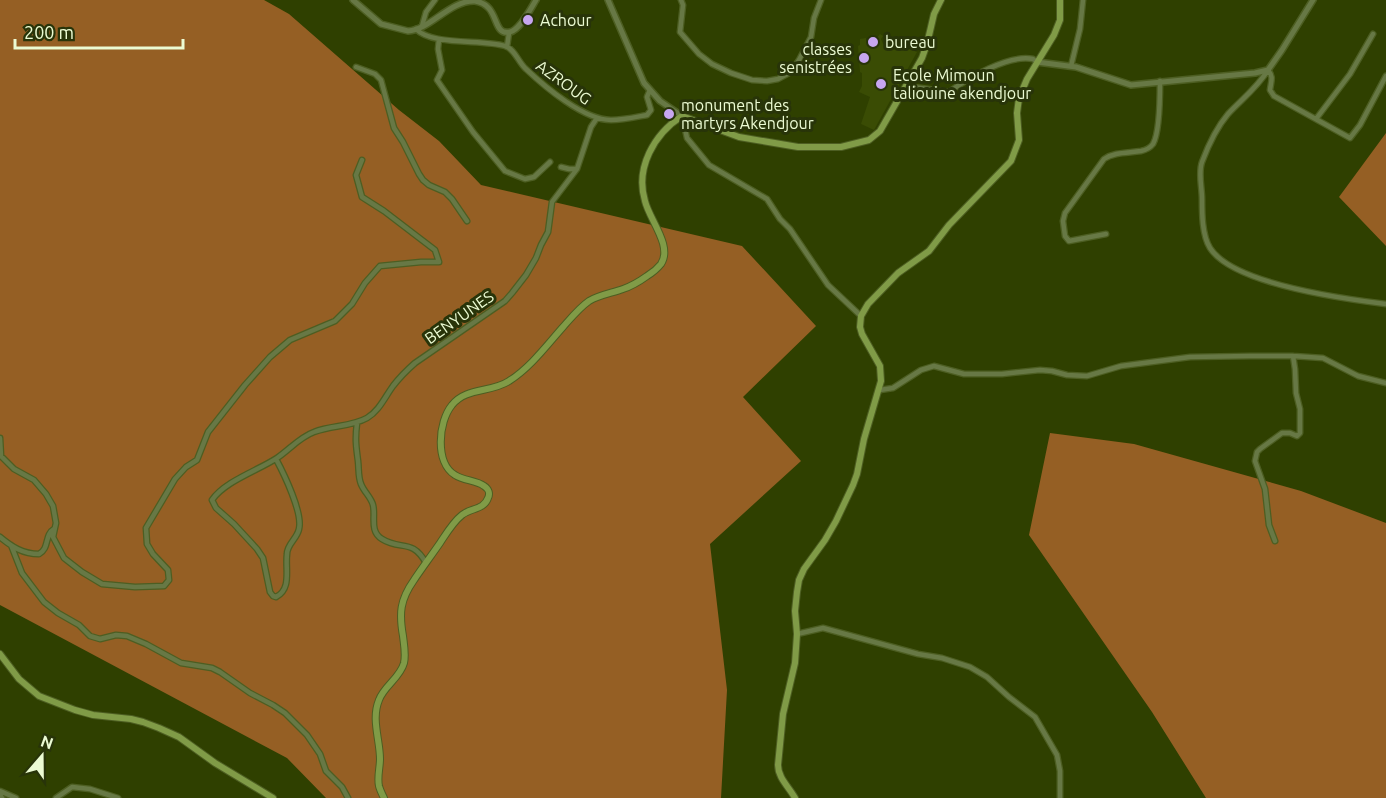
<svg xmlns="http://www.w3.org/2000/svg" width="1386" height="798" viewBox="0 0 1386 798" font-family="Ubuntu,sans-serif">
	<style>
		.built { fill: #3a4c04 }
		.forest { fill: #955f24 }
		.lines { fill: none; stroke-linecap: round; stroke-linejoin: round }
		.minor-casing { stroke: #4d5e22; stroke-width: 7 }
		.tertiary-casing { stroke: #4d5e22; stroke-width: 8 }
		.secondary-casing { stroke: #4d5e22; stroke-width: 8 }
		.minor { stroke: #677845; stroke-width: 4.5 }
		.tertiary { stroke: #677845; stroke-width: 5 }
		.secondary { stroke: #809b47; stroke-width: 6 }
		.poi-dot { fill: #c7a6f0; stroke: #283409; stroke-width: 2 }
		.labels { text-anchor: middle; stroke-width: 6; stroke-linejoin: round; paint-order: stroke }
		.poi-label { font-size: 16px; fill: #ecfbd3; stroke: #283409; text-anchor: start }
		.street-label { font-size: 16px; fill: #ecfbd3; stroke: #283409 }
	</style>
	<rect width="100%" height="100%" fill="#2f4000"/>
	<path class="built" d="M 880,34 L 883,36 L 881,39 L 883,44 L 896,41 L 896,38 L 906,37 L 907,48 L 917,52 L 874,130 L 861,124 L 870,97 L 859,92 L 862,86 L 862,73 L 860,72 L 858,46 L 860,45 L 860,39 L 866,38 L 866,41 L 876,39 Z"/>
	<path class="forest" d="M 0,0 L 264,0 L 289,14 L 399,110 L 439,141 L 481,185 L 742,246 L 816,326 L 743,397 L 801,461 L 710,544 L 727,690 L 721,798 L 326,798 L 287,758 L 0,605 Z
		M 1386,133 L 1386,246 L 1339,197 Z
		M 1050,433 L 1134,444 L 1301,491 L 1386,523 L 1386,798 L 1206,798 L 1152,712 L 1029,535 Z"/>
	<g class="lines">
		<defs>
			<path id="minor" d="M 681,0 L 683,5 L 680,32 L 699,54 L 712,64 L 731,73 L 752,80 L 767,81 L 778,79 L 791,72 L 799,60 L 811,37 L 814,18 L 821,0
				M 422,26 L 426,12 L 435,0
				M 416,29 C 432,46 482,39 505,46 C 515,49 518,62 526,69 C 545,87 584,120 611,120 C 623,120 636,117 647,115 L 651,110 L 647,97 L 650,90
				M 439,39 L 438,49 L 442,70 L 437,80 L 473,132 L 505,171 L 525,179 L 534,177 L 550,162
				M 507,47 L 509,33
				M 1071,66 L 1080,29 L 1083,0
				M 356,67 L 375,74 L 381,80 L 394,128 L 403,142 L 419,174 L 423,180 L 429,185 L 445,192 L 452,199 L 467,221
				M 1268,70 C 1257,88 1242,99 1228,114 C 1217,127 1208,146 1202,162 C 1198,173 1202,187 1202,199 C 1202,213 1202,235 1210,248 C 1233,284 1345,299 1386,304
				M 1268,70 C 1274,77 1271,81 1270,90 L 1274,96 L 1350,138 L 1360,125 L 1386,76
				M 906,86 L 949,92 C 968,78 1009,54 1033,59 L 1037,62
				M 682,116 L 687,138 L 709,165 L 767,199 L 780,219 L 790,229 L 828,285 L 861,316
				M 1316,119 L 1350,74 L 1373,34
				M 561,167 L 569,169 L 576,169
				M 1106,234 L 1069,241 L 1065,236 L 1063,221 L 1065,213 L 1104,159 C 1114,152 1128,153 1141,151 C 1146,150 1150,148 1153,144 C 1160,132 1160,96 1160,81
				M 880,390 L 893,388 L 921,370 L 934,366 L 964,374 L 1002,374 L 1040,370 L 1052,371 L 1067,375 L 1087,376 L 1121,366 L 1190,357 L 1250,356 L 1293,356 L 1323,358 L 1358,376 L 1386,383
				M 357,423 C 355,439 356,446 358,461 C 359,469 358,477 361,484 C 364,492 371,497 373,505 C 376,516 369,531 382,539 C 401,551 412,538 426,563
				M 0,438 L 1,456 L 14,469 L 34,480 L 46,494 L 53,506 L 56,523 L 53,537 L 64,558 L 82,572 L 102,584 L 135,587 L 164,586 L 169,580 L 168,570 L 153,554 L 147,544 L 146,528 L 175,479 L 186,467 L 197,460 L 208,432 L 245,385 L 270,357 L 290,340 L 335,321 L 352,304 L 365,283 L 380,266 L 421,262 L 439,262 L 435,250 L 384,211 L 362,197 L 356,175 L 362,160
				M 276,459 C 284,474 303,513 299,529 C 297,539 287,544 287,554 C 285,569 292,589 276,597 L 273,596 L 270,592 L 263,558 L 257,549 L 234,524 L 216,508 L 212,500 C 225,481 259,470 277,458 C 290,449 300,437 314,432 C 332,425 351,427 367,418 C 379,411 385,397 393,386 C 400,377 407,370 415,363 L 505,301 L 512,293 L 526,275 L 536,258 L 541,245 L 548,232 L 552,202 L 577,169 L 591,127 L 597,118
				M 0,537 C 12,547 23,554 39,554 C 50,548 44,535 54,529
				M 1275,541 L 1269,525 L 1265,489 L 1255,461 L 1257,452 L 1260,449 L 1282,433 L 1290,433 L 1297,436 L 1300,433 L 1300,409 L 1296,393 L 1295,369 L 1293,356
				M 11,545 L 22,573 L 44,602 L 58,613 L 79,625 L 90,636 L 100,639 L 116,635 L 127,636 L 146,644 L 181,663 L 212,668 L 220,672 L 250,693 L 273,705 L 285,713 L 307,735 L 320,754 L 326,771 L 342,787 L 348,798
				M 797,634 L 823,628 L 918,654 L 942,658 L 970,667 L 987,677 L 1009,697 L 1035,717 L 1057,755 L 1060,771 L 1060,798
				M 0,791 L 16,798
				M 0,795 L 2,798
				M 56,798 L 72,787 L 90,789 L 118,798"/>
			<path id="tertiary" d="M 353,0 L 381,24 L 408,31 C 430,30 450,0 475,1 C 501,5 491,36 510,32 C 520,30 531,8 536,0
				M 608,0 L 644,83 L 660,101 L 682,116
				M 1037,62 L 1076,67 L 1131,85 L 1255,73 L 1268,70 L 1282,50 L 1313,0"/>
			<path id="secondary" d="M 0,654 L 19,679 L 39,696 L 75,710 L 93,715 L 131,719 L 143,722 L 159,728 L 179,737 L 215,763 L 273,798
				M 384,798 C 382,794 380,790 379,786 C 377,777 380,768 380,759 C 380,740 371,719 379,700 C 384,686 400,678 404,663 C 406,654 404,645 403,636 C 399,613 400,600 414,580 C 422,568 431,556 440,543 C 446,534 453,522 462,515 C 470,508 484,510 488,498 C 490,494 489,489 484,486 C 476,480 464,481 455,475 C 435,463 438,422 452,405 C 466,387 491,393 509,381 C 530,368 547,345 563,327 C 571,318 579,308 589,301 C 599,295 612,293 623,289 C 632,286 640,281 647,276 C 652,273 657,269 661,264 C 673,246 649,219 645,201 C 635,168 654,134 682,116 L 739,137 L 798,147 L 841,147 L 869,140 L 880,131 L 922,58 L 927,44 L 934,14 L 941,0
				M 795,798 C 789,787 778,778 778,765 L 783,714 L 795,663 L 797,634 L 795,611 L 797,592 L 799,580 L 804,569 L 825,540 L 836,521 L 853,485 L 857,474 L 864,439 L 881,381 L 880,366 L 862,334 L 860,327 L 861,316 L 868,304 L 898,273 L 929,251 L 949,225 L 1011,161 L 1019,140 L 1017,113 L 1019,98 L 1027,79 L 1054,35 L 1060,20 L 1060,0"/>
		</defs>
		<use href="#minor" class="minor-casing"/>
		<use href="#tertiary" class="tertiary-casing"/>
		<use href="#secondary" class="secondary-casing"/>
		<use href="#minor" class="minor"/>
		<use href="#tertiary" class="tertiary"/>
		<use href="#secondary" class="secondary"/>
	</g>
	<g class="poi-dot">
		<circle cx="528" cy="20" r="6"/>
		<circle cx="873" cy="42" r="6"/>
		<circle cx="864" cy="58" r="6"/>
		<circle cx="881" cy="84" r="6"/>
		<circle cx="669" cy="114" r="6"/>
	</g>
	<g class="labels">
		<g class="poi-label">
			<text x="540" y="26">Achour</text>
			<text x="885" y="48">bureau</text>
			<text x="852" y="55" text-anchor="end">classes<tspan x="852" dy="18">senistrées</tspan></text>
			<text x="893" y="81">Ecole Mimoun<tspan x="893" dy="18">taliouine akendjour</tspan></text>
			<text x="681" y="111">monument des<tspan x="681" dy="18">martyrs Akendjour</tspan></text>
		</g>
		<g class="street-label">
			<text transform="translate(564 82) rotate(36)" y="6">AZROUG</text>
			<text transform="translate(459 317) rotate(-35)" y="6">BENYUNES</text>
		</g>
	</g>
	<g transform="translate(42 756) rotate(20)" stroke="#283409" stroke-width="4.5" paint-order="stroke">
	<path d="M0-4.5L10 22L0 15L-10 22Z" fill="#ecfbd3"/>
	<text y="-9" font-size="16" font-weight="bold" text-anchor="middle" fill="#ecfbd3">N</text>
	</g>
	<path d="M15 39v9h168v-9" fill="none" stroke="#ecfbd3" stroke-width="3"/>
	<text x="24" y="39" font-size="18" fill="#ecfbd3" stroke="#283409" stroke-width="4.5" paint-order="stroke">200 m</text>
</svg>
